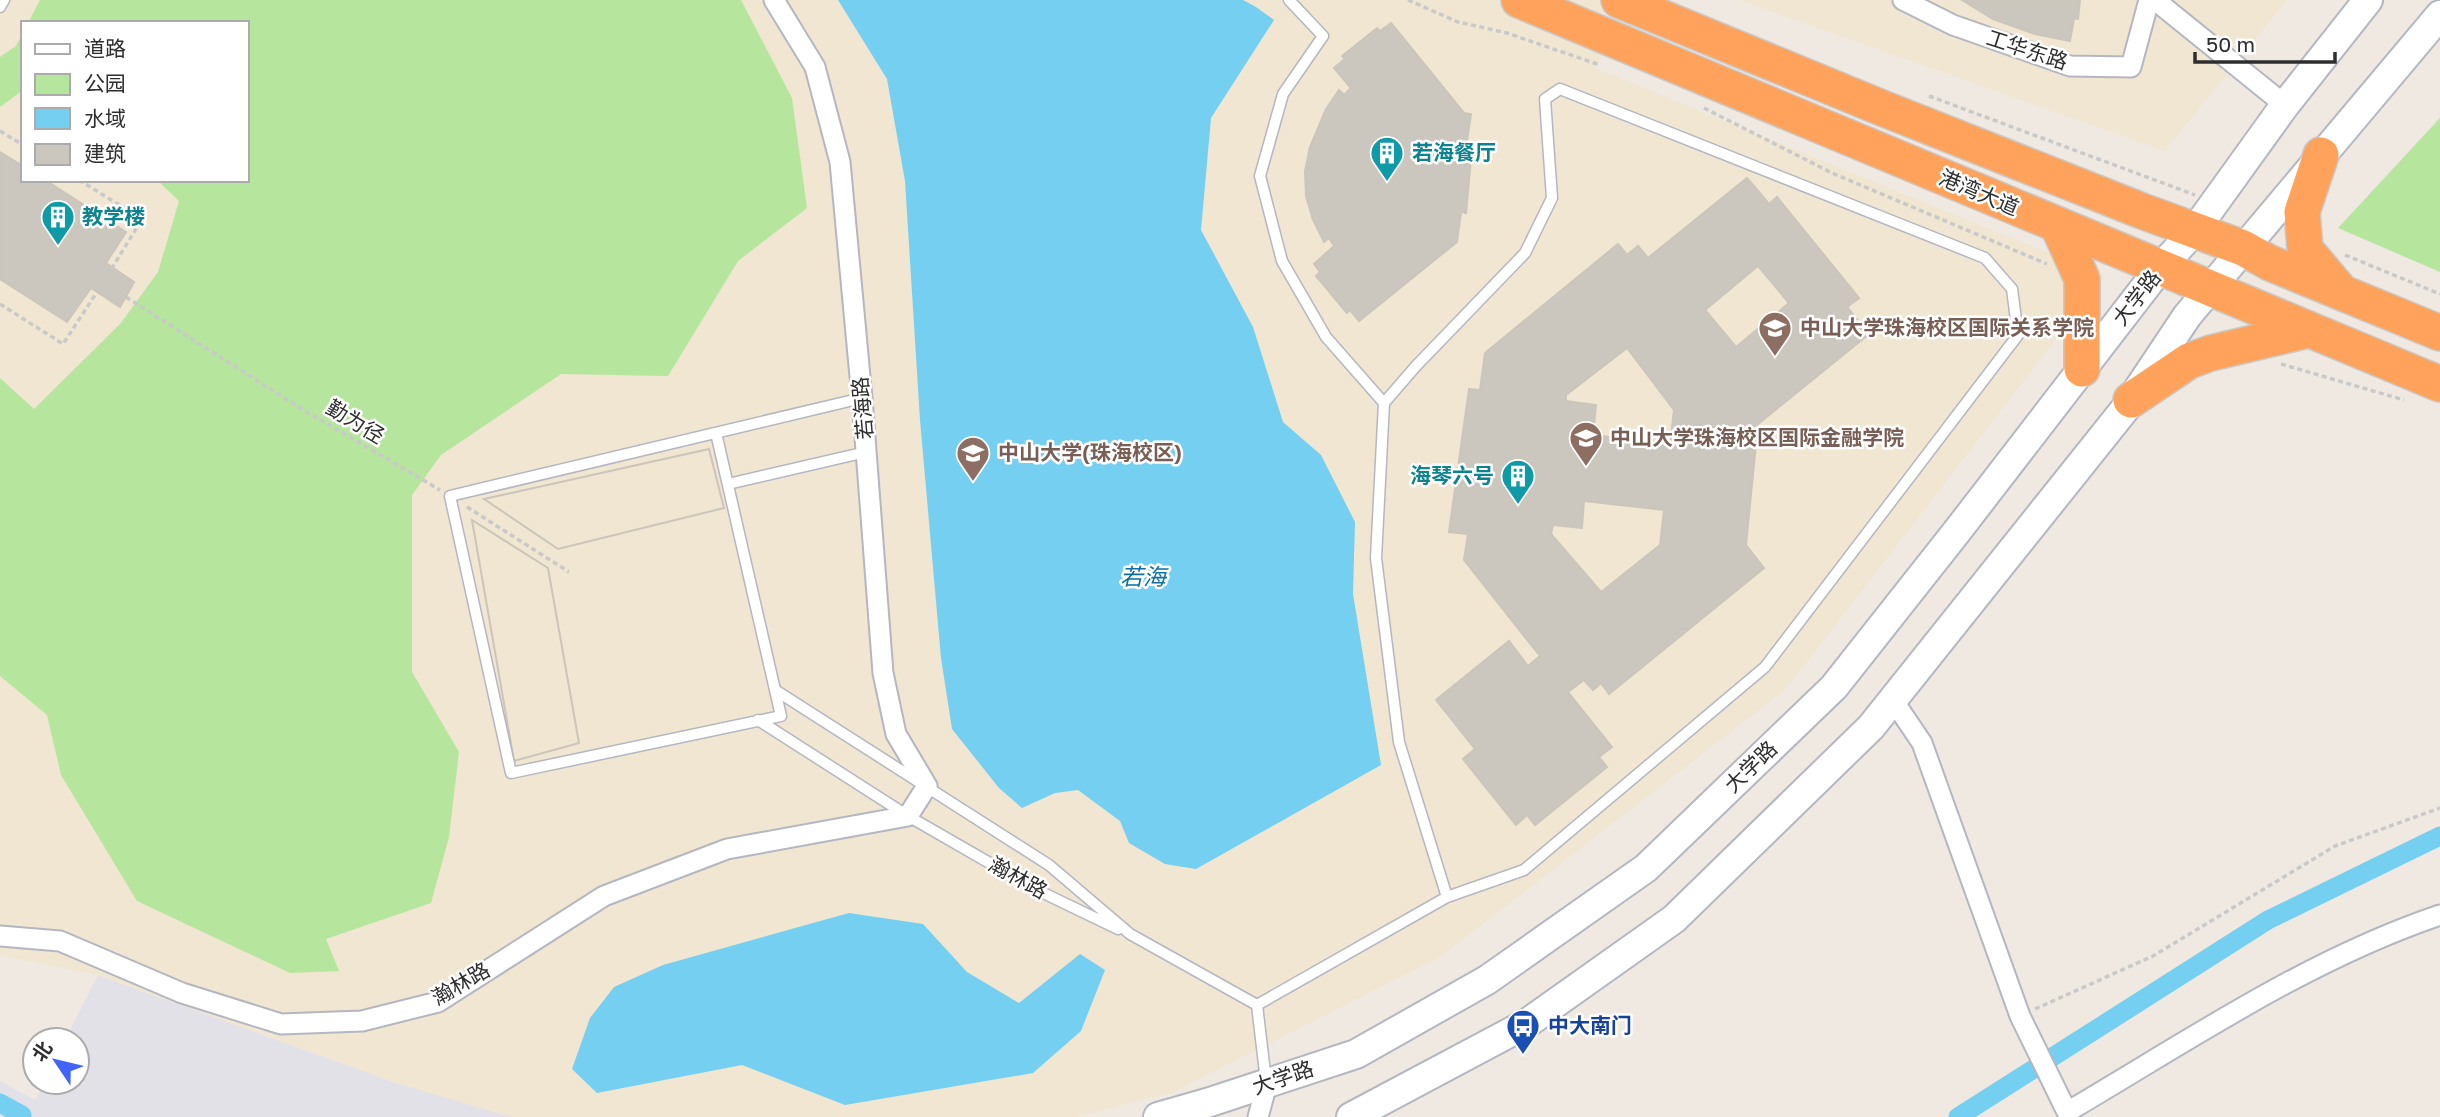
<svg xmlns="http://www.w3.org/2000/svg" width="2440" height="1117" viewBox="0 0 2440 1117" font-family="'Golos Text','Noto Sans SC',sans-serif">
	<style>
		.industrial { fill: #e3e1e8 }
		.education { fill: #f0e6d1; fill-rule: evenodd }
		.green { fill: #b6e59e }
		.water { fill: #75cff0 }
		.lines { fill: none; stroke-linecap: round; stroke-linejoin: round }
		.canal { stroke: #75cff0; stroke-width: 19 }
		.building { fill: #cbc7bf; stroke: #cbc5ba; stroke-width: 2; fill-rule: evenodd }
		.lane-casing { stroke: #b4b7c1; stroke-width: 13 }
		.street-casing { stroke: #b4b7c1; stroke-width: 23 }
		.secondary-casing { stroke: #b4b7c1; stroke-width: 32 }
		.highway-casing { stroke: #c9c9c9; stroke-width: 38 }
		.path { stroke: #c9c9c9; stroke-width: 3.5; stroke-dasharray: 5 3.5; stroke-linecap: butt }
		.lane { stroke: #fff; stroke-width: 10 }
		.street { stroke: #fff; stroke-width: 19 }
		.secondary { stroke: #fff; stroke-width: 28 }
		.highway { stroke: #ffa35c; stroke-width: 35 }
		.labels { text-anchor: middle; stroke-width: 5; stroke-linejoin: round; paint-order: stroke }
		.street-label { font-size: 21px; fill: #2e2e2e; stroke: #fff }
		.culture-label { font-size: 21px; font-weight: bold; fill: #0d838f; stroke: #fff; text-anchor: start }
		.education-label { font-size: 21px; font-weight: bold; fill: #785e54; stroke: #fff; text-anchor: start }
		.transit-label { font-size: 21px; font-weight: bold; fill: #164399; stroke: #fff; text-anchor: start }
		.water-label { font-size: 23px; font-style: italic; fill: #0d6fa3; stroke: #fff }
	</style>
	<rect width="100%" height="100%" fill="#efe9e1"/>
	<path class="industrial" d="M 98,975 L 396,1083 L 514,1117 L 0,1117 L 0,1081 L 35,1100 L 45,1082 L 77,1082 L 77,1040 L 65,1040 Z"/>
	<path class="education" d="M 0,0 L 1632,0 L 1595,68 L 2105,276 L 1786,689 L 1440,957 L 1173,1092 L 1075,1117 L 511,1117 L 396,1083 L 98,975 L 0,955 ZM 23,23 L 247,23 L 247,180 L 23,180 Z
		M 1739,0 L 2287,0 L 2165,151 Z"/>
	<path class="green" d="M 40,0 L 741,0 L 792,98 L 807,208 L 738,261 L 668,376 L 561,374 L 441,455 L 412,495 L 412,672 L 459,752 L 449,837 L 431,903 L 326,939 L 339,971 L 290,973 L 137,901 L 61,775 L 47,715 L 0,676 L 0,378 L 34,409 L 121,323 L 158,272 L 179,201 L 157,180 L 247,180 L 247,23 L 28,23 Z
		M 23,33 L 23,90 L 0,107 L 0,57 L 16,46 Z
		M 2440,118 L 2440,272 L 2338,228 Z"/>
	<path class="water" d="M 838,0 L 1243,0 L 1256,7 L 1274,20 L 1211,118 L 1201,230 L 1253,327 L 1283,422 L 1321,455 L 1355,522 L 1353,594 L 1381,765 L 1196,869 L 1165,864 L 1129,843 L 1120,821 L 1078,790 L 1055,793 L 1022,808 L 999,788 L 952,729 L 941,658 L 920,420 L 905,181 L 887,79 Z
		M 849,913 L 923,924 L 967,972 L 1019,1003 L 1080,954 L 1105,970 L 1081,1031 L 1033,1073 L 845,1105 L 742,1065 L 597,1093 L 572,1069 L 590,1018 L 614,987 L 663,965 Z"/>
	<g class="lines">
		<path class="canal" d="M 0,1103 L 22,1115
			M 1958,1117 L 2268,920 L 2440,836"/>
	</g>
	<path class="building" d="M 1962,0 L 2080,0 L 2078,19 L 2074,18 L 2070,41 L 2035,34 L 1993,19 Z
		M 1391,23 L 1464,113 L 1471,114 L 1466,147 L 1472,147 L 1466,213 L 1461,212 L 1457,242 L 1359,321 L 1350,310 L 1347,313 L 1316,276 L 1320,272 L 1314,264 L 1334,246 L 1329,238 L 1324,242 L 1313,220 L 1306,196 L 1305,171 L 1310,147 L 1326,109 L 1339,90 L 1344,95 L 1351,88 L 1334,68 L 1345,59 L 1342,56 L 1377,28 L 1380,31 Z
		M 0,152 L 23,166 L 23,180 L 45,180 L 126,232 L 106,263 L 134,282 L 120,307 L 91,288 L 67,322 L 0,279 Z
		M 1747,178 L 1769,204 L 1777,197 L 1859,298 L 1847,307 L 1869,334 L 1758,424 L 1746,545 L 1764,568 L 1609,694 L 1601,683 L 1593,690 L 1584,680 L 1568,692 L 1612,747 L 1599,757 L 1607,767 L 1535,825 L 1527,815 L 1516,825 L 1463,759 L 1475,749 L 1436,700 L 1509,641 L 1528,666 L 1540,656 L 1464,560 L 1468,534 L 1449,532 L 1469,389 L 1480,390 L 1485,353 L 1618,244 L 1627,255 L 1638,246 L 1648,258 ZM 1758,266 L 1789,303 L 1736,347 L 1705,310 ZM 1627,348 L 1674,410 L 1670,444 L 1593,435 L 1596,405 L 1566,401 L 1566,395 ZM 1584,501 L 1664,510 L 1660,545 L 1601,592 L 1551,534 L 1553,525 L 1582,528 Z
		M 709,449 L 724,508 L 558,549 L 484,499 Z
		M 709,449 L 724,508 L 558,549 L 484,499 Z
		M 472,520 L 548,568 L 579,743 L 514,761 Z
		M 472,520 L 548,568 L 579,743 L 514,761 Z"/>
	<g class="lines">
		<defs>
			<path id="lane" d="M 1289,0 L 1323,36 L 1283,94 L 1260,176 L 1282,261 L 1326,337 L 1384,403
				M 0,7 L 4,0
				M 716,433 L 781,716 L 511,773 L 450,496 L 862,398
				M 728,484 L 866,452
				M 775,690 L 1049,865 L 1130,934 L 1257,1005 L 1266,1081
				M 758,720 L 908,816 L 1033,888 L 1118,929
				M 1257,1005 L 1447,897 L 1399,742 L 1376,558 L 1384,403 L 1416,366 L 1525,253 L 1552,198 L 1545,99 L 1560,89 L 1985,258 L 2012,289 L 2018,335 L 1765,667 L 1524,870 L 1447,897"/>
			<path id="street" d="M 1903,0 L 1953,25 L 2070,66 L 2131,67 L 2149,0
				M 2155,0 L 2285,105
				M 1893,700 L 1922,743 L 2020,1016 L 2067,1112 C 2188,1041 2307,960 2440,915
				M 0,936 L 60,941 L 182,993 L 281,1024 L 362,1021 L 438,1002 L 604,896 L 727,849 L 908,816 L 927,786 L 896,734 L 883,673 L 862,398 L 840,162 L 815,67 L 774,0
				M 1258,1117 L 1267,1084"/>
			<path id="secondary" d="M 1158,1117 L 1207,1103 L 1356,1054 L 1487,980 L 1646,868 L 1834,687 L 1958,530 L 2160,268 L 2195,230 L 2285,105 L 2368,0
				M 1351,1117 L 1526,1024 L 1674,919 L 1871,727 L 2125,409 L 2187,316 L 2440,15"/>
			<path id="highway" d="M 1519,0 L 2440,384
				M 1619,0 L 1882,108 L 2142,211 L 2243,248 L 2270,263 L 2440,333
				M 2321,155 L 2302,212 L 2305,249 L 2338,288
				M 2058,226 L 2082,279 L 2082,369
				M 2131,400 L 2189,361 L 2211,353 L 2308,330"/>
		</defs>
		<use href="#lane" class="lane-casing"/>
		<use href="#street" class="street-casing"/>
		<use href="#secondary" class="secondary-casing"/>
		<use href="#highway" class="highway-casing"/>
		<path class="path" d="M 1408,0 L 1458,22 L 1507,33 L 1600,65
			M 1929,96 L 2195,195
			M 1704,108 L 1832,173 L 2047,264
			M 0,131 L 23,145
			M 79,180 L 142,219 L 112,268
			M 2345,255 L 2440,294
			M 126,297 L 297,406 L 440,490
			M 0,304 L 63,344 L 97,292
			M 2281,364 L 2404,400
			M 467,507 L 569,572
			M 2035,1009 L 2153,956 L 2335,846 L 2440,808"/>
		<use href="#lane" class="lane"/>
		<use href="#street" class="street"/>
		<use href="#secondary" class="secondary"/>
		<use href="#highway" class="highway"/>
	</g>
	<defs>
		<symbol id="building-pin" viewBox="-11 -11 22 30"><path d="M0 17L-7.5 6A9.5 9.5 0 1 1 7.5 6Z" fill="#0f9aa8" stroke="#fff"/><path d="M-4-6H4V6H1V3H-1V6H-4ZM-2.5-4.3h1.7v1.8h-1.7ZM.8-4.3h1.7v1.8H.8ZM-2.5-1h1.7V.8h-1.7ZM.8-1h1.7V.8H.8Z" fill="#fff"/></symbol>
		<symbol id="university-pin" viewBox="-11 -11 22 30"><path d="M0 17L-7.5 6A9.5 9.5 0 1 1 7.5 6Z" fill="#8d6e63" stroke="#fff"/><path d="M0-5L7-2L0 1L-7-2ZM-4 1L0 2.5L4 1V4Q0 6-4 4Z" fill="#fff"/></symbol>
		<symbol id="bus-pin" viewBox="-11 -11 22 30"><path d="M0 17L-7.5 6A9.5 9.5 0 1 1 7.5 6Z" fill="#1a4fb4" stroke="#fff"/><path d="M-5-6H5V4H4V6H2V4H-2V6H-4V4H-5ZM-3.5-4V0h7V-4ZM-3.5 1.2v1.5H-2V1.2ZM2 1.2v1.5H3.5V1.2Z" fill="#fff"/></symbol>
	</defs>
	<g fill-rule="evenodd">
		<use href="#building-pin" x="1368" y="134" width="38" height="52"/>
		<use href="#building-pin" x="39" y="198" width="38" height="52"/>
		<use href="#university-pin" x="1756" y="309" width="38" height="52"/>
		<use href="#university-pin" x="1567" y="419" width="38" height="52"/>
		<use href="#university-pin" x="954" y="434" width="38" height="52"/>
		<use href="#building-pin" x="1499" y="457" width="38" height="52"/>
		<use href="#bus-pin" x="1504" y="1007" width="38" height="52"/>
	</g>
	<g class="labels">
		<g class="street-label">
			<text transform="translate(2027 50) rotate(18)" y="7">工华东路</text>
			<text transform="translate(1979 193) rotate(23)" y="7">港湾大道</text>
			<text transform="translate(2137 298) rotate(-52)" y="7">大学路</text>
			<text transform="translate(863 408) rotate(-95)" y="7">若海路</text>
			<text transform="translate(355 422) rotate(31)" y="7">勤为径</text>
			<text transform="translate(1751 767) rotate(-44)" y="7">大学路</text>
			<text transform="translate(1018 878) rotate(29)" y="7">瀚林路</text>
			<text transform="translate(461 984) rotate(-30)" y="7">瀚林路</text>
			<text transform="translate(1283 1078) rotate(-19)" y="7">大学路</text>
		</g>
		<g class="culture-label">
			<text x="1412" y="160">若海餐厅</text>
			<text x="82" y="224">教学楼</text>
			<text x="1494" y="483" text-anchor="end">海琴六号</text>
		</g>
		<g class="education-label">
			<text x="1800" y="335">中山大学珠海校区国际关系学院</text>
			<text x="1610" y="445">中山大学珠海校区国际金融学院</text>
			<text x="998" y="460">中山大学(珠海校区)</text>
		</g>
		<g class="transit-label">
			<text x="1548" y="1033">中大南门</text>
		</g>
		<g class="water-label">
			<text x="1143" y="585">若海</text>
		</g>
	</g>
	<rect x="21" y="21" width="228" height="161" fill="#ffffff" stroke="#ababab" stroke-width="2"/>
	<rect x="35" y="44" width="35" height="10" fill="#ffffff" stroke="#ababab" stroke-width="2"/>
	<text x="84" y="56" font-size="21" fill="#2e2e2e">道路</text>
	<rect x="35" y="74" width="35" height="21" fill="#b6e59e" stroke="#ababab" stroke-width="2"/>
	<text x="84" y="91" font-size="21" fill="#2e2e2e">公园</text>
	<rect x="35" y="108" width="35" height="21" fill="#75cff0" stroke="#ababab" stroke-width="2"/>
	<text x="84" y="126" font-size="21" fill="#2e2e2e">水域</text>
	<rect x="35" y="144" width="35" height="21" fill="#cbc7bf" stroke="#ababab" stroke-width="2"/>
	<text x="84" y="161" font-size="21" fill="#2e2e2e">建筑</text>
	<g transform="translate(56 1061) rotate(305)"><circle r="33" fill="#ffffff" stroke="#ababab" stroke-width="2"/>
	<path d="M0-5L12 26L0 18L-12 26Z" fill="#4264fb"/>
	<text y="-10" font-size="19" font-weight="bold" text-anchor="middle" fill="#2e2e2e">北</text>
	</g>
	<path d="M2195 52v10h140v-10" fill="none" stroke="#2e2e2e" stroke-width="3.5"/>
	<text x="2206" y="52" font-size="21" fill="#2e2e2e" stroke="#ffffff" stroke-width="5" paint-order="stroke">50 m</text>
</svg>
